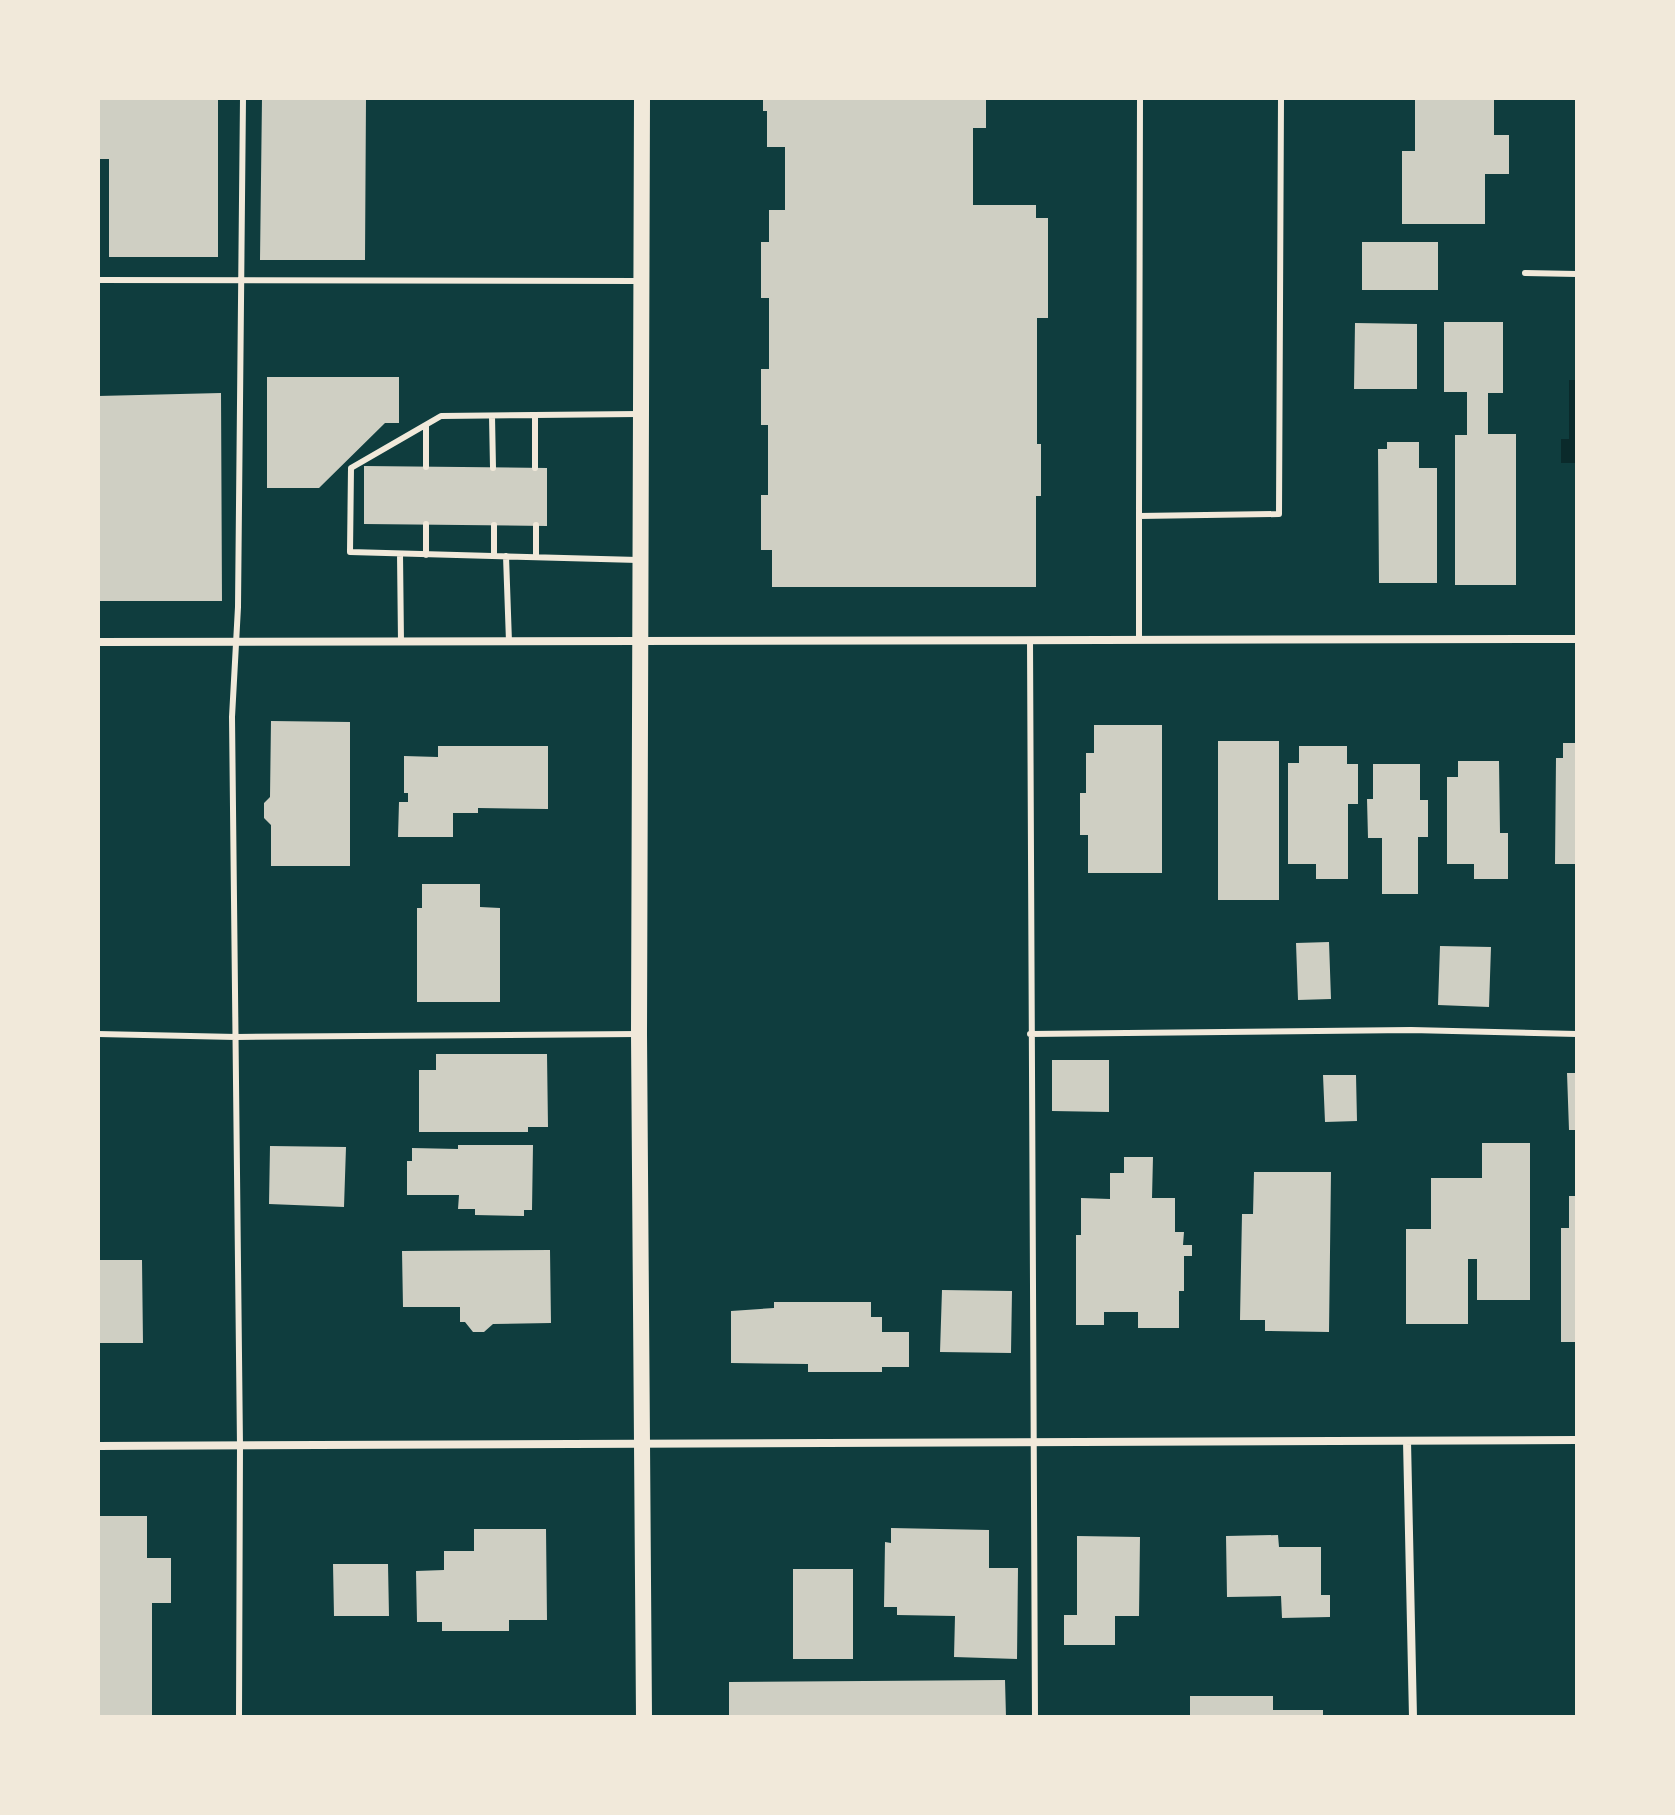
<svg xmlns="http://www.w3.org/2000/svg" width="1675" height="1815" viewBox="0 0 1675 1815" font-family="'Sofia Sans Condensed',sans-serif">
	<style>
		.water { fill: #0a2a2b }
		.building { fill: #cfcfc3 }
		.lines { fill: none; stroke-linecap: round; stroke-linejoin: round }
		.service { stroke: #f1e9da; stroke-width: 6 }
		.minor { stroke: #f1e9da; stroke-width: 8 }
		.secondary { stroke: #f1e9da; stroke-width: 16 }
	</style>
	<rect width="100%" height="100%" fill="#0f3d3e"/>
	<path class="water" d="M 1569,380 L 1577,380 L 1577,463 L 1561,463 L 1561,439 L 1569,439 Z"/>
	<path class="building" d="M 98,98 L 218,98 L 218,257 L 109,257 L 109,159 L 98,159 Z
		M 262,98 L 366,98 L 365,260 L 260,260 Z
		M 763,98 L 986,98 L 986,128 L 973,128 L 973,205 L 1036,205 L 1036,218 L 1048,218 L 1048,318 L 1037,318 L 1037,444 L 1041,444 L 1041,496 L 1036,496 L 1036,587 L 772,587 L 772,550 L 761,550 L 761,495 L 768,495 L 768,425 L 761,425 L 761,369 L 769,369 L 769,298 L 761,298 L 761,242 L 769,242 L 769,210 L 785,210 L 785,147 L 767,147 L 767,111 L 763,111 Z
		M 1415,98 L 1494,98 L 1494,135 L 1509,135 L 1509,174 L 1485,174 L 1485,224 L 1402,224 L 1402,151 L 1415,151 Z
		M 1362,242 L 1438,242 L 1438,290 L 1362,290 Z
		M 1444,322 L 1503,322 L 1503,393 L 1488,393 L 1488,434 L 1516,434 L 1516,585 L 1455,585 L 1455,435 L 1467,435 L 1467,392 L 1444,392 Z
		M 1355,323 L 1417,324 L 1417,389 L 1354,389 Z
		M 267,377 L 399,377 L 399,423 L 385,423 L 319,488 L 267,488 Z
		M 221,393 L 222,601 L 98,601 L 98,396 Z
		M 1387,442 L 1419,442 L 1419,468 L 1437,468 L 1437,583 L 1379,583 L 1378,449 L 1387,449 Z
		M 364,466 L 547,468 L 547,526 L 364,524 Z
		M 271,721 L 350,722 L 350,866 L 271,866 L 271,825 L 264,818 L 264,803 L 270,797 Z
		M 1094,725 L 1162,725 L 1162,873 L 1088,873 L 1088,835 L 1080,835 L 1080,793 L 1086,793 L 1086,753 L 1094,753 Z
		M 1218,741 L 1279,741 L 1279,900 L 1218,900 Z
		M 1563,743 L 1577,743 L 1577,864 L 1555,864 L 1556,758 L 1563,758 Z
		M 438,746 L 548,746 L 548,809 L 478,808 L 478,813 L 453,813 L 453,837 L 398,837 L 399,802 L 408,802 L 408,793 L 404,793 L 404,756 L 438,757 Z
		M 1299,746 L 1347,746 L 1347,764 L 1358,764 L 1358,804 L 1348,804 L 1348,879 L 1316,879 L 1316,864 L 1288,864 L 1288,763 L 1299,763 Z
		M 1458,761 L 1499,761 L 1500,833 L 1508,833 L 1508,879 L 1474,879 L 1474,864 L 1447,864 L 1447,777 L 1458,777 Z
		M 1373,764 L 1420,764 L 1420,800 L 1428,800 L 1428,837 L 1418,837 L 1418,894 L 1382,894 L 1382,838 L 1368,838 L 1367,799 L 1373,799 Z
		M 422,884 L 480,884 L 480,907 L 500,908 L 500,1002 L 417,1002 L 417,908 L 422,908 Z
		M 1329,942 L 1331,999 L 1298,1000 L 1296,943 Z
		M 1440,946 L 1491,947 L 1489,1007 L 1438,1005 Z
		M 436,1054 L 547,1054 L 548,1127 L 528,1127 L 528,1132 L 419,1132 L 419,1070 L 436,1070 Z
		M 1052,1060 L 1109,1060 L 1109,1112 L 1052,1111 Z
		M 1567,1073 L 1577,1073 L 1577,1130 L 1569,1130 Z
		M 1323,1075 L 1356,1075 L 1357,1121 L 1325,1122 Z
		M 1482,1143 L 1530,1143 L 1530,1300 L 1477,1300 L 1477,1259 L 1468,1259 L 1468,1324 L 1406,1324 L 1406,1229 L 1431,1229 L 1431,1178 L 1482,1178 Z
		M 458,1145 L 533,1145 L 532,1210 L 524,1210 L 524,1216 L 475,1215 L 475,1209 L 458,1209 L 459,1195 L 407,1195 L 407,1161 L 412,1161 L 412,1148 L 458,1149 Z
		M 270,1146 L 346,1147 L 344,1207 L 269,1204 Z
		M 1124,1157 L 1153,1157 L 1152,1198 L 1175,1198 L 1175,1232 L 1184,1232 L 1183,1245 L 1192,1245 L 1192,1256 L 1184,1256 L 1184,1291 L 1179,1291 L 1179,1328 L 1138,1328 L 1138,1312 L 1104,1312 L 1104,1325 L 1076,1325 L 1076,1235 L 1081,1235 L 1081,1198 L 1110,1199 L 1110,1173 L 1124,1173 Z
		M 1254,1172 L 1331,1172 L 1329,1332 L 1265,1331 L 1265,1320 L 1240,1320 L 1242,1214 L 1253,1214 Z
		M 1569,1196 L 1577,1196 L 1577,1342 L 1561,1342 L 1561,1228 L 1569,1228 Z
		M 550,1250 L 551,1323 L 493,1324 L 484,1332 L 473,1332 L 465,1322 L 460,1322 L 460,1307 L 403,1307 L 402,1251 Z
		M 98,1260 L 142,1260 L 143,1343 L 98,1343 Z
		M 942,1290 L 1012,1291 L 1011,1353 L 940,1352 Z
		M 774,1302 L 871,1302 L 871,1317 L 882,1317 L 882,1332 L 909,1332 L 909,1367 L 882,1367 L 882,1372 L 808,1372 L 808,1364 L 731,1363 L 731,1311 L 774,1308 Z
		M 98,1516 L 147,1516 L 147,1558 L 171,1558 L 171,1603 L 152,1603 L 152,1717 L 98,1717 Z
		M 891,1528 L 989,1530 L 989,1568 L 1018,1568 L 1017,1659 L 954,1657 L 955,1616 L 897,1615 L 897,1607 L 884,1607 L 885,1542 L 891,1543 Z
		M 474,1529 L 546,1529 L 547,1620 L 509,1620 L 509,1631 L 442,1631 L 442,1622 L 417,1622 L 416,1571 L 444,1570 L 444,1551 L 474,1551 Z
		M 1278,1535 L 1279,1547 L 1321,1547 L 1321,1595 L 1330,1595 L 1330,1617 L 1282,1618 L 1281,1596 L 1227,1597 L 1226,1536 Z
		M 1077,1536 L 1140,1537 L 1139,1616 L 1115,1616 L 1115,1645 L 1064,1645 L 1064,1615 L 1077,1615 Z
		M 333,1564 L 388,1564 L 389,1616 L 334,1616 Z
		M 793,1569 L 853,1569 L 853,1659 L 793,1659 Z
		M 1005,1680 L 1006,1717 L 729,1717 L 729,1682 Z
		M 1190,1696 L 1273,1696 L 1273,1710 L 1323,1710 L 1323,1717 L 1190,1717 Z"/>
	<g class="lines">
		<path class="service" d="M 1525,273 L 1577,274
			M 98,280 L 638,281
			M 638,414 L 441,416 L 351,468 L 350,552 L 638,560
			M 492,416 L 493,468
			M 535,416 L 535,468
			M 426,425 L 426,467
			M 1139,516 L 1140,98
			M 426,524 L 426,555
			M 494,525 L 494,556
			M 536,525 L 536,557
			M 400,554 L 401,642
			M 506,556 L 509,642
			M 1139,640 L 1139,516 L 1279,514 L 1281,98
			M 1030,641 L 1035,1717
			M 98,1034 L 236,1037 L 638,1034
			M 1030,1034 L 1411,1030 L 1577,1034
			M 239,1717 L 240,1446 L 232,717 L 238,607 L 243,98"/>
		<path class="minor" d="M 98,642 L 1577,639
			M 1407,1441 L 1413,1717
			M 98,1446 L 1577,1440"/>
		<path class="secondary" d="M 642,98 L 639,1034 L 644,1717"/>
	</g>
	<rect width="1675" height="1815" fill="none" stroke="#f1e9da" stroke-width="200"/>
</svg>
